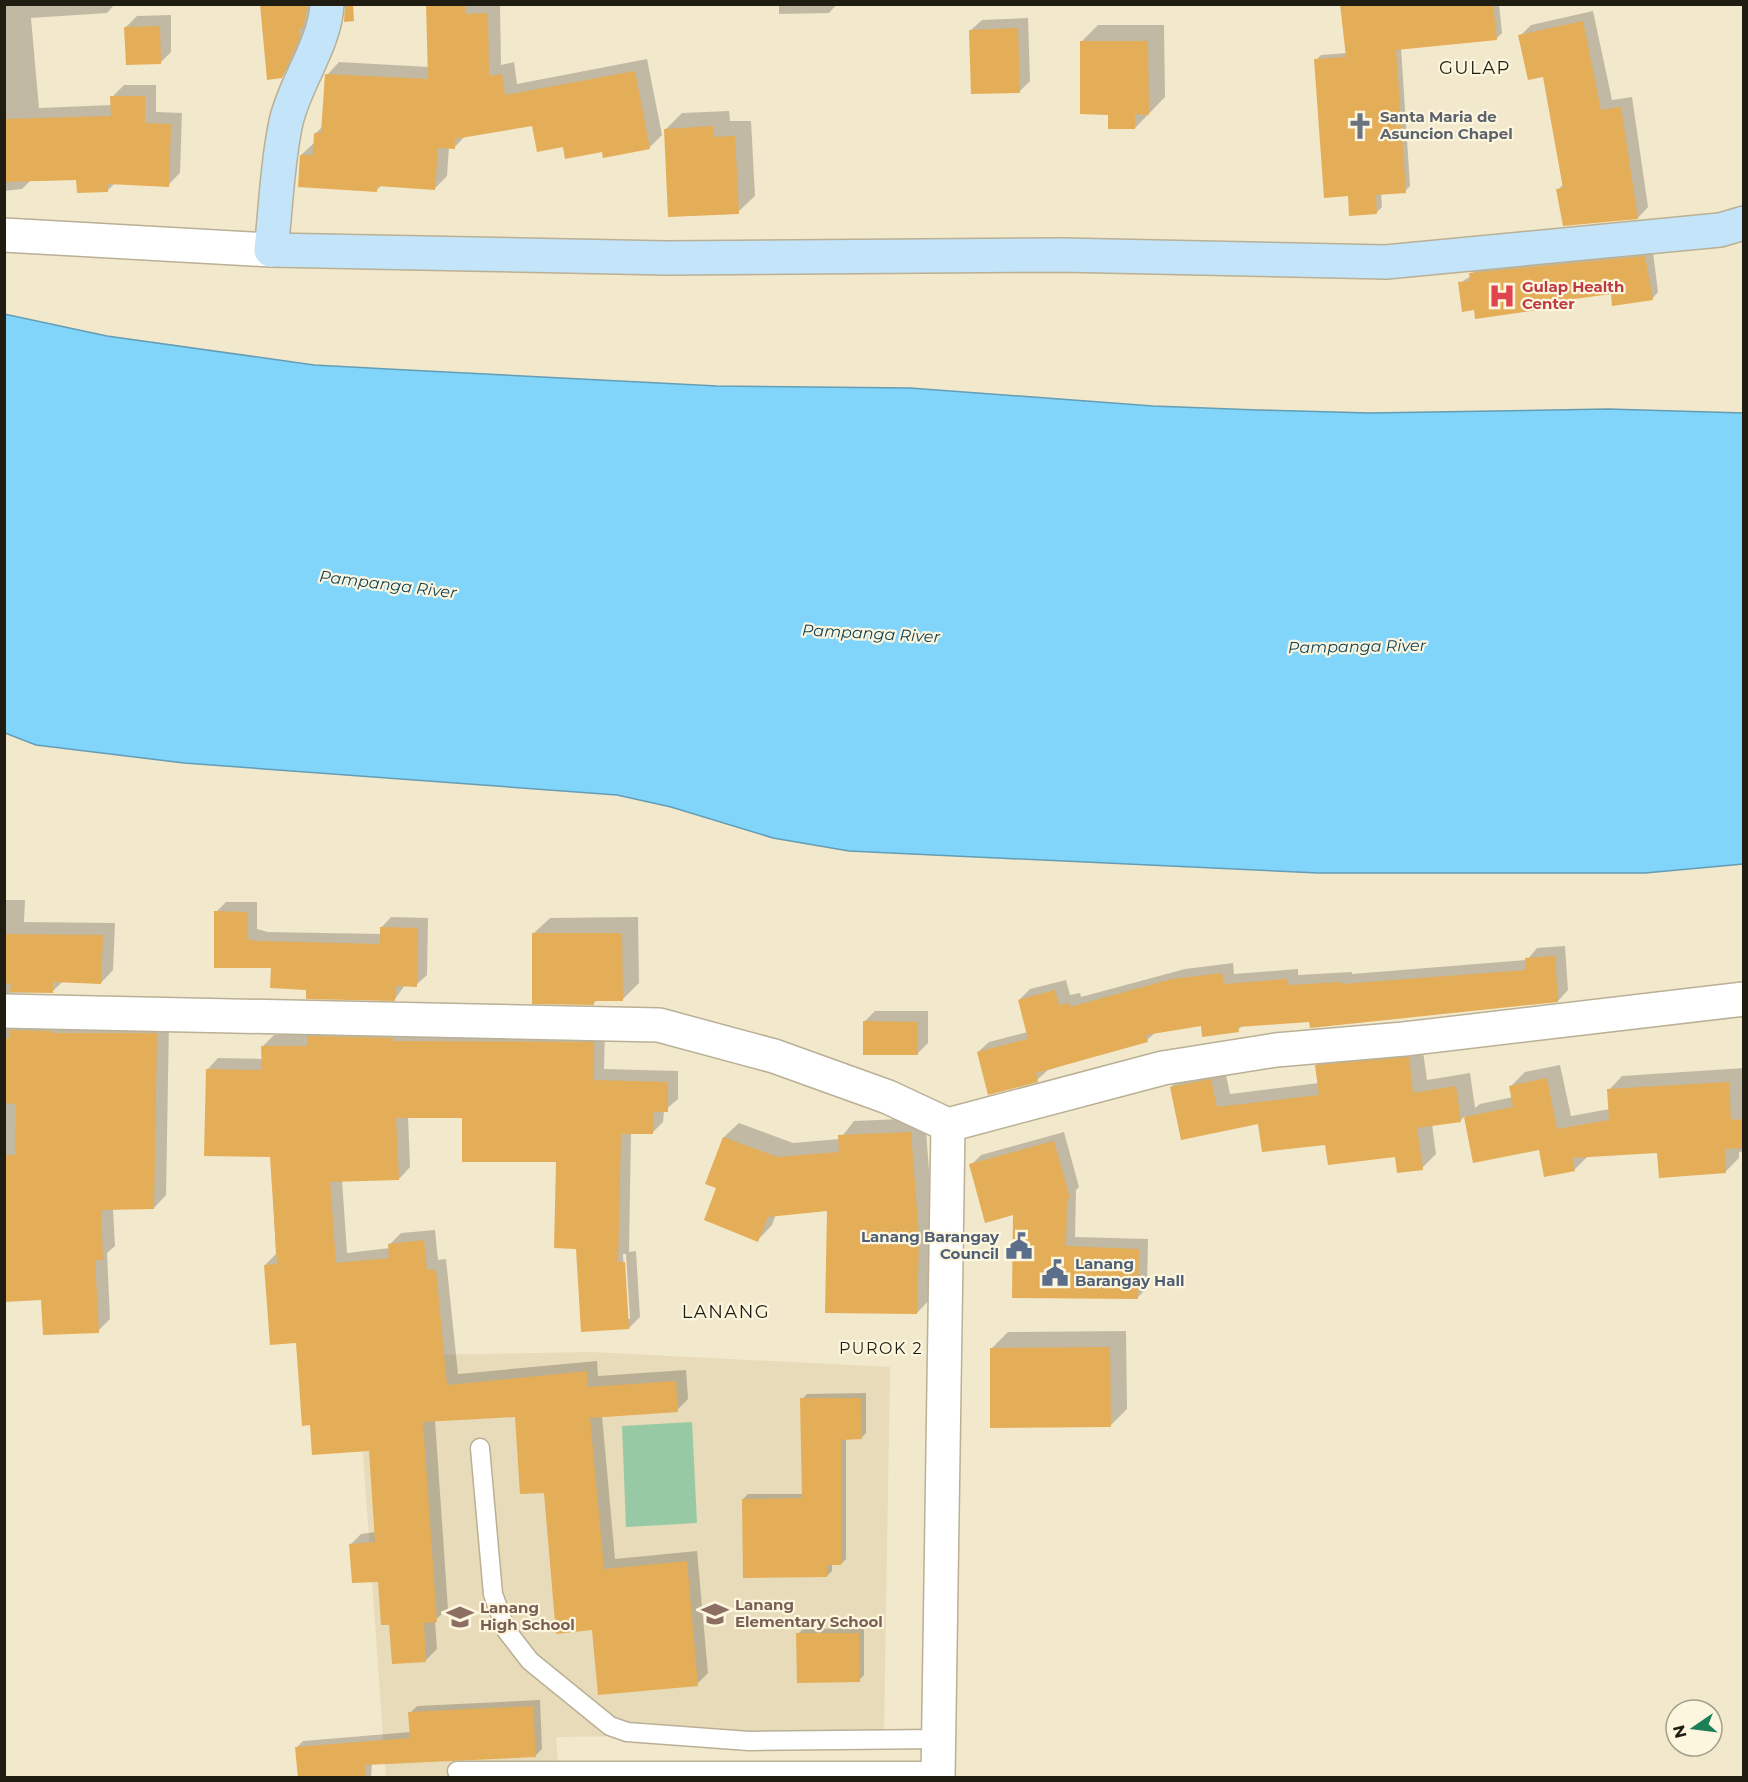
<svg xmlns="http://www.w3.org/2000/svg" width="1748" height="1782" viewBox="0 0 1748 1782" font-family="Montserrat,sans-serif">
	<style>
		.built { fill: #e8dbb9 }
		.green { fill: #97caa4 }
		.water { fill: #81d4fa; stroke: #649db4; stroke-width: 1.5 }
		.shadow { fill: #0003; fill-rule: evenodd }
		.building { fill: #e4ad57 }
		.lines { fill: none; stroke-linecap: round; stroke-linejoin: round }
		.lane-casing { stroke: #b9b095; stroke-width: 21 }
		.street-casing { stroke: #b9b095; stroke-width: 36 }
		.secondary-casing { stroke: #b9b095; stroke-width: 36 }
		.lane { stroke: #fff; stroke-width: 18 }
		.street { stroke: #fff; stroke-width: 33 }
		.secondary { stroke: #c3e4f9; stroke-width: 33 }
		.labels { text-anchor: middle; stroke-width: 4.5; stroke-linejoin: round; paint-order: stroke }
		.worship-label { font-size: 15px; font-weight: bold; fill: #5b616d; stroke: #fdf6df; text-anchor: start }
		.health-label { font-size: 15px; font-weight: bold; fill: #be3a42; stroke: #fdf6df; text-anchor: start }
		.service-label { font-size: 15px; font-weight: bold; fill: #4e5e75; stroke: #fdf6df; text-anchor: end }
		.education-label { font-size: 15px; font-weight: bold; fill: #785e54; stroke: #fdf6df; text-anchor: start }
		.water-label { font-size: 16px; font-style: italic; fill: #0d3e52; stroke: #fdf6df }
		.neighbourhood-label { font-size: 16px; letter-spacing: 1.5px; fill: #1f1c12; stroke: #fdf6df }
		.quarter-label { font-size: 18px; letter-spacing: 1.5px; fill: #1f1c12; stroke: #fdf6df }
	</style>
	<rect width="100%" height="100%" fill="#f2e8cc"/>
	<path class="built" d="M 591,1352 L 890,1367 L 884,1733 L 556,1737 L 559,1776 L 386,1777 L 356,1356 Z"/>
	<path class="green" d="M 692,1422 L 697,1523 L 626,1527 L 622,1426 Z"/>
	<path class="water" d="M 4,314 L 107,336 L 314,365 L 407,370 L 717,386 L 910,388 L 1153,406 L 1258,410 L 1370,413 L 1608,409 L 1743,413 L 1743,864 L 1645,873 L 1318,873 L 849,851 L 773,838 L 671,807 L 617,795 L 184,763 L 36,745 L 5,733 Z"/>
	<path class="shadow" d="M 4,4 L 115,4 L 107,13 L 31,18 L 39,108 L 112,105 L 112,97 L 124,85 L 156,85 L 156,112 L 182,113 L 180,173 L 168,185 L 115,183 L 107,191 L 78,178 L 32,179 L 22,189 L 4,191 Z
		M 261,4 L 315,4 L 291,67 L 281,77 L 268,79 Z
		M 428,4 L 500,4 L 501,65 L 514,62 L 517,84 L 647,59 L 662,135 L 649,148 L 603,150 L 565,146 L 533,125 L 466,135 L 454,148 L 449,147 L 447,176 L 434,189 L 382,185 L 376,191 L 301,155 L 314,143 L 315,134 L 323,126 L 327,75 L 339,62 L 429,67 Z
		M 779,4 L 837,4 L 829,13 L 779,14 Z
		M 1342,4 L 1499,4 L 1502,33 L 1496,39 L 1401,48 L 1410,186 L 1405,191 L 1381,193 L 1382,207 L 1376,213 L 1350,195 L 1316,60 L 1321,55 L 1347,53 Z
		M 1593,11 L 1612,100 L 1632,97 L 1648,207 L 1638,218 L 1558,190 L 1564,183 L 1544,75 L 1520,36 L 1531,25 Z
		M 171,15 L 171,52 L 160,63 L 126,27 L 137,16 Z
		M 1028,18 L 1030,81 L 1019,92 L 971,30 L 982,20 Z
		M 1098,25 L 1164,25 L 1165,97 L 1135,128 L 1109,113 L 1081,42 Z
		M 729,111 L 730,121 L 751,121 L 755,196 L 738,212 L 665,130 L 682,113 Z
		M 1653,252 L 1658,292 L 1652,299 L 1612,292 L 1551,302 L 1545,308 L 1476,309 L 1460,283 L 1471,276 L 1477,267 Z
		M 4,900 L 25,900 L 24,922 L 115,923 L 113,970 L 101,983 L 63,981 L 52,992 L 4,993 Z
		M 226,902 L 257,902 L 257,929 L 268,932 L 381,934 L 381,928 L 391,917 L 428,918 L 427,975 L 416,985 L 405,985 L 395,999 L 308,989 L 272,967 L 216,912 Z
		M 638,917 L 639,983 L 622,1000 L 597,1000 L 594,1003 L 533,934 L 550,918 Z
		M 1565,946 L 1568,990 L 1558,1001 L 1243,1025 L 1238,1030 L 1202,1024 L 1156,1032 L 1147,1040 L 1048,1070 L 1037,1080 L 978,1052 L 989,1042 L 1028,1032 L 1019,1000 L 1030,989 L 1066,980 L 1070,995 L 1080,993 L 1081,997 L 1185,969 L 1233,963 L 1234,974 L 1298,969 L 1298,975 L 1352,972 L 1352,974 L 1527,960 L 1537,948 Z
		M 875,1011 L 928,1011 L 928,1043 L 917,1054 L 864,1022 Z
		M 4,1013 L 169,1021 L 166,1195 L 154,1208 L 113,1209 L 115,1246 L 107,1253 L 110,1319 L 98,1331 L 42,1298 L 4,1300 Z
		M 319,1026 L 605,1032 L 604,1069 L 678,1071 L 678,1099 L 664,1111 L 663,1122 L 652,1133 L 631,1132 L 629,1252 L 636,1251 L 640,1317 L 629,1328 L 577,1247 L 557,1161 L 464,1117 L 408,1116 L 410,1167 L 399,1179 L 342,1180 L 347,1253 L 390,1248 L 390,1244 L 401,1233 L 435,1230 L 438,1260 L 446,1259 L 458,1374 L 597,1361 L 598,1376 L 686,1370 L 688,1399 L 677,1410 L 602,1416 L 615,1559 L 697,1551 L 708,1673 L 697,1684 L 594,1629 L 516,1416 L 435,1420 L 448,1609 L 435,1620 L 437,1649 L 426,1660 L 391,1623 L 379,1580 L 350,1545 L 361,1534 L 376,1532 L 370,1449 L 311,1423 L 297,1342 L 265,1265 L 276,1254 L 271,1155 L 207,1070 L 218,1058 L 263,1059 L 263,1046 L 274,1035 L 310,1035 ZM 623,1254 L 626,1254 L 630,1319 L 627,1319 Z
		M 1422,1044 L 1427,1080 L 1470,1073 L 1475,1108 L 1480,1104 L 1513,1097 L 1511,1086 L 1525,1072 L 1560,1065 L 1571,1116 L 1610,1109 L 1609,1090 L 1622,1076 L 1744,1068 L 1744,1151 L 1739,1152 L 1739,1158 L 1725,1172 L 1659,1152 L 1588,1156 L 1574,1170 L 1540,1148 L 1474,1161 L 1465,1116 L 1461,1120 L 1432,1124 L 1436,1154 L 1422,1168 L 1396,1155 L 1326,1143 L 1260,1122 L 1182,1138 L 1171,1087 L 1185,1073 L 1224,1066 L 1230,1094 L 1319,1083 L 1316,1066 L 1330,1052 Z
		M 925,1118 L 933,1222 L 931,1298 L 917,1313 L 828,1210 L 776,1214 L 772,1225 L 758,1240 L 718,1187 L 724,1137 L 739,1123 L 793,1143 L 840,1139 L 854,1121 Z
		M 1064,1132 L 1079,1187 L 1076,1190 L 1075,1237 L 1148,1239 L 1147,1288 L 1137,1298 L 1014,1213 L 971,1165 L 981,1155 Z
		M 1126,1331 L 1127,1409 L 1111,1425 L 991,1349 L 1008,1332 Z
		M 866,1393 L 866,1433 L 861,1438 L 846,1438 L 846,1559 L 841,1564 L 832,1564 L 832,1571 L 827,1576 L 743,1499 L 748,1494 L 804,1494 L 802,1399 L 807,1394 Z
		M 864,1628 L 864,1675 L 859,1680 L 798,1634 L 803,1629 Z
		M 540,1700 L 542,1749 L 535,1756 L 372,1763 L 371,1778 L 299,1778 L 296,1748 L 303,1741 L 411,1732 L 410,1713 L 417,1706 Z"/>
	<path class="building" d="M 260,4 L 308,4 L 303,28 L 299,28 L 300,37 L 282,78 L 267,80 Z
		M 345,4 L 353,4 L 354,21 L 344,22 Z
		M 426,4 L 465,4 L 465,14 L 488,13 L 489,76 L 502,74 L 505,95 L 635,71 L 650,149 L 603,158 L 602,152 L 565,159 L 563,147 L 537,152 L 532,126 L 455,139 L 455,149 L 438,148 L 435,190 L 377,186 L 377,192 L 298,187 L 300,155 L 313,155 L 314,133 L 321,133 L 325,74 L 428,79 Z
		M 1340,4 L 1493,4 L 1497,40 L 1396,50 L 1406,193 L 1376,195 L 1377,214 L 1349,216 L 1348,196 L 1324,198 L 1314,59 L 1346,57 Z
		M 1583,21 L 1601,110 L 1621,107 L 1638,219 L 1563,226 L 1556,189 L 1563,188 L 1543,77 L 1528,80 L 1518,35 Z
		M 160,26 L 161,64 L 126,65 L 124,27 Z
		M 1018,28 L 1020,93 L 971,94 L 969,30 Z
		M 1080,41 L 1148,41 L 1149,115 L 1135,114 L 1135,129 L 1108,129 L 1108,115 L 1080,114 Z
		M 110,96 L 145,96 L 145,123 L 171,124 L 169,187 L 108,184 L 108,192 L 77,193 L 76,180 L 4,182 L 4,119 L 111,116 Z
		M 713,126 L 714,137 L 735,136 L 739,214 L 668,217 L 664,129 Z
		M 1645,256 L 1653,300 L 1612,306 L 1611,294 L 1545,303 L 1546,309 L 1475,319 L 1474,310 L 1462,312 L 1458,282 L 1470,281 L 1469,273 Z
		M 214,911 L 248,912 L 248,939 L 257,941 L 380,944 L 380,927 L 418,928 L 417,987 L 396,986 L 395,1001 L 306,999 L 306,990 L 270,988 L 271,968 L 214,968 Z
		M 532,933 L 622,933 L 623,1001 L 594,1001 L 594,1005 L 532,1004 Z
		M 4,934 L 103,935 L 101,984 L 53,982 L 53,993 L 10,992 L 11,984 L 4,983 Z
		M 1555,956 L 1558,1002 L 1310,1028 L 1309,1022 L 1238,1027 L 1239,1032 L 1202,1037 L 1201,1026 L 1146,1035 L 1148,1042 L 1036,1073 L 1038,1082 L 988,1095 L 977,1052 L 1028,1039 L 1018,1000 L 1055,990 L 1059,1005 L 1069,1003 L 1070,1007 L 1172,979 L 1222,973 L 1224,984 L 1287,979 L 1288,985 L 1342,982 L 1342,984 L 1526,970 L 1525,958 Z
		M 863,1021 L 918,1022 L 918,1055 L 863,1055 Z
		M 9,1030 L 52,1031 L 51,1033 L 157,1033 L 154,1209 L 101,1210 L 103,1260 L 95,1260 L 99,1333 L 43,1335 L 41,1300 L 4,1302 L 4,1155 L 15,1155 L 16,1104 L 4,1103 L 4,1038 L 9,1038 Z
		M 307,1036 L 393,1038 L 393,1041 L 594,1042 L 594,1080 L 668,1082 L 668,1112 L 653,1112 L 653,1134 L 621,1134 L 618,1262 L 625,1262 L 629,1329 L 581,1332 L 576,1249 L 554,1248 L 556,1162 L 462,1162 L 462,1118 L 396,1118 L 399,1180 L 330,1182 L 336,1263 L 389,1258 L 388,1244 L 424,1240 L 427,1270 L 436,1270 L 447,1385 L 587,1371 L 588,1387 L 676,1381 L 678,1412 L 590,1418 L 604,1569 L 687,1561 L 698,1686 L 598,1695 L 592,1630 L 556,1634 L 544,1493 L 520,1494 L 515,1417 L 423,1422 L 437,1622 L 424,1623 L 426,1662 L 392,1664 L 389,1625 L 381,1625 L 378,1582 L 352,1583 L 349,1544 L 375,1542 L 369,1451 L 312,1455 L 310,1425 L 302,1426 L 296,1343 L 270,1345 L 264,1265 L 277,1264 L 270,1157 L 204,1156 L 206,1069 L 262,1070 L 261,1046 L 307,1046 Z
		M 1409,1057 L 1413,1093 L 1456,1086 L 1461,1122 L 1417,1128 L 1423,1170 L 1397,1173 L 1395,1157 L 1328,1165 L 1325,1145 L 1262,1152 L 1258,1124 L 1181,1140 L 1170,1087 L 1211,1079 L 1217,1107 L 1319,1095 L 1315,1065 Z
		M 1547,1078 L 1557,1129 L 1609,1120 L 1607,1089 L 1729,1082 L 1731,1120 L 1743,1119 L 1743,1148 L 1725,1149 L 1726,1173 L 1659,1178 L 1657,1153 L 1572,1158 L 1575,1171 L 1544,1177 L 1539,1150 L 1473,1163 L 1464,1117 L 1513,1107 L 1509,1086 Z
		M 911,1132 L 919,1237 L 917,1314 L 825,1313 L 827,1211 L 768,1217 L 758,1242 L 704,1220 L 716,1188 L 705,1184 L 723,1137 L 778,1157 L 839,1152 L 838,1135 Z
		M 1054,1141 L 1070,1198 L 1067,1199 L 1066,1246 L 1139,1249 L 1138,1299 L 1012,1298 L 1013,1215 L 985,1223 L 969,1164 Z
		M 1110,1347 L 1111,1427 L 990,1428 L 990,1348 Z
		M 800,1398 L 861,1398 L 862,1439 L 841,1440 L 841,1565 L 827,1565 L 827,1577 L 743,1578 L 742,1499 L 802,1498 Z
		M 796,1633 L 859,1633 L 860,1682 L 797,1683 Z
		M 533,1706 L 536,1757 L 365,1765 L 366,1778 L 298,1778 L 295,1747 L 410,1738 L 408,1712 Z"/>
	<g class="lines">
		<defs>
			<path id="lane" d="M 480,1448 L 493,1594 L 506,1630 L 530,1661 L 610,1726 L 627,1732 L 749,1741 L 938,1739
				M 457,1771 L 938,1771"/>
			<path id="street" d="M 4,235 L 271,250
				M 4,1011 L 659,1025 L 774,1056 L 888,1097 L 948,1125 L 1163,1068 L 1276,1050 L 1404,1039 L 1744,999
				M 938,1778 L 948,1125"/>
			<path id="secondary" d="M 327,4 C 325,45 295,82 286,122 C 277,163 276,208 271,250 L 667,258 L 1062,255 L 1386,262 L 1720,230 L 1744,223"/>
		</defs>
		<use href="#lane" class="lane-casing"/>
		<use href="#street" class="street-casing"/>
		<use href="#secondary" class="secondary-casing"/>
		<use href="#lane" class="lane"/>
		<use href="#street" class="street"/>
		<use href="#secondary" class="secondary"/>
	</g>
	<defs>
		<symbol id="church-bare" viewBox="-9 -9 18 18"><path d="M-1.2-6h2.4v3.5h3.3v2.4h-3.3V6h-2.4V-.1h-3.3v-2.4h3.3Z" fill="#6b7280" stroke="#fdf6df" stroke-width="2.5" paint-order="stroke"/></symbol>
		<symbol id="hospital-bare" viewBox="-9 -9 18 18"><path d="M-5-5h3v3.5h4V-5h3V5h-3V1.5h-4V5h-3Z" fill="#e0444e" stroke="#fdf6df" stroke-width="2.5" paint-order="stroke"/></symbol>
		<symbol id="civic-bare" viewBox="-9 -9 18 18"><path d="M-.6-6.5H3V-4.5H.6V-3L4-1V1h2V6H-6V1h2V-1L-.6-3ZM-1.2 2.5V6h2.4V2.5Z" fill="#5c6f8a" stroke="#fdf6df" stroke-width="2.5" paint-order="stroke"/></symbol>
		<symbol id="school-bare" viewBox="-9 -9 18 18"><path d="M0-5L7-2L0 1L-7-2ZM-4 1L0 2.5L4 1V4Q0 6-4 4Z" fill="#8d6e63" stroke="#fdf6df" stroke-width="2.5" paint-order="stroke"/></symbol>
	</defs>
	<g fill-rule="evenodd">
		<use href="#church-bare" x="1341" y="107" width="38" height="38"/>
		<use href="#hospital-bare" x="1483" y="277" width="38" height="38"/>
		<use href="#civic-bare" x="1000" y="1227" width="38" height="38"/>
		<use href="#civic-bare" x="1036" y="1254" width="38" height="38"/>
		<use href="#school-bare" x="696" y="1595" width="38" height="38"/>
		<use href="#school-bare" x="441" y="1598" width="38" height="38"/>
	</g>
	<g class="labels">
		<g class="worship-label">
			<text x="1380" y="122">Santa Maria de<tspan x="1380" dy="17">Asuncion Chapel</tspan></text>
		</g>
		<g class="health-label">
			<text x="1522" y="292">Gulap Health<tspan x="1522" dy="17">Center</tspan></text>
		</g>
		<g class="service-label">
			<text x="999" y="1242">Lanang Barangay<tspan x="999" dy="17">Council</tspan></text>
			<text x="1075" y="1269" text-anchor="start">Lanang<tspan x="1075" dy="17">Barangay Hall</tspan></text>
		</g>
		<g class="education-label">
			<text x="735" y="1610">Lanang<tspan x="735" dy="17">Elementary School</tspan></text>
			<text x="480" y="1613">Lanang<tspan x="480" dy="17">High School</tspan></text>
		</g>
		<g class="water-label">
			<text transform="translate(388 584) rotate(7)" y="6">Pampanga River</text>
			<text transform="translate(871 633) rotate(3)" y="6">Pampanga River</text>
			<text transform="translate(1357 646) rotate(-1)" y="6">Pampanga River</text>
		</g>
		<g class="neighbourhood-label">
			<text x="881" y="1354">PUROK 2</text>
		</g>
		<g class="quarter-label">
			<text x="1475" y="74">GULAP</text>
			<text x="726" y="1318">LANANG</text>
		</g>
	</g>
	<rect width="1748" height="1782" fill="none" stroke="#1f1c12" stroke-width="12"/>
	<g transform="translate(1694 1728) rotate(256)"><circle r="28" fill="#fdf6df" stroke="#a49f8d" stroke-width="1.5"/>
	<path d="M0-4.5L10 22L0 15L-10 22Z" fill="#1c7f58"/>
	<text y="-9" font-size="16" font-weight="bold" text-anchor="middle" fill="#1f1c12">N</text>
	</g>
</svg>
